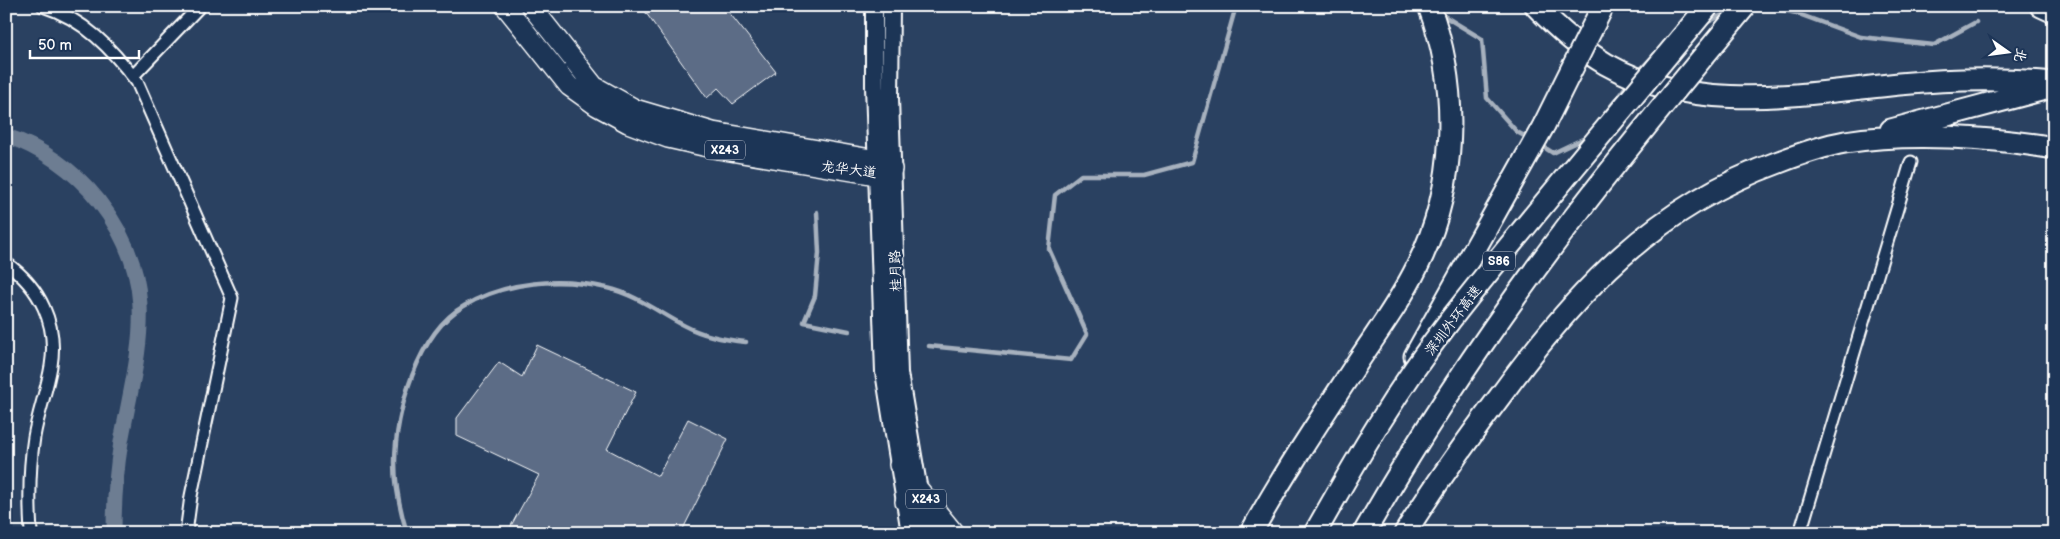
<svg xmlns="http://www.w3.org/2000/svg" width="2060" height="539" viewBox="0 0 2060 539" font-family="'Balsamiq Sans','LXGW WenKai TC',sans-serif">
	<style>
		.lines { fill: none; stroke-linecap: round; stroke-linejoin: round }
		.stream { stroke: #a7b1be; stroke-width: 4.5 }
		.canal { stroke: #6d7d92; stroke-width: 15 }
		.building { fill: #5b6c86; stroke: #fff }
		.street-casing { stroke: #fff; stroke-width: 15 }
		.secondary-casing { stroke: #fff; stroke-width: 20 }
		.primary-casing { stroke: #fff; stroke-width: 22 }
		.highway-casing { stroke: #fff; stroke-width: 25 }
		.street { stroke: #1d3557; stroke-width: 11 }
		.secondary { stroke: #1d3557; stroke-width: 16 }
		.primary { stroke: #1d3557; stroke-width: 19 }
		.highway { stroke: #1d3557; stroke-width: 21 }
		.highway-bridge-casing { stroke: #fff; stroke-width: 25; stroke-linecap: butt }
		.highway-bridge { stroke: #1d3557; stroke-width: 21 }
		.labels { text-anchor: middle; stroke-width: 4.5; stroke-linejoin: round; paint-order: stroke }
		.shield { fill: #1d3557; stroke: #bbc2cd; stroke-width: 1 }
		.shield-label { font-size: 12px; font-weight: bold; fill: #fff }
		.street-label { font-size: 14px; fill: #fff; stroke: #1d3557 }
	</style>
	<rect width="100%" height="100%" fill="#2a4161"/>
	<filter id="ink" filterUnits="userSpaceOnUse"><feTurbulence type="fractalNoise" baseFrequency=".02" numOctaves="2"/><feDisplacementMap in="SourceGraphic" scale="10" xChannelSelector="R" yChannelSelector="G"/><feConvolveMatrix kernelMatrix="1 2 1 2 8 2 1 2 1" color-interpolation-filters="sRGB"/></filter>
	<g filter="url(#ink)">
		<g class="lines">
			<path class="stream" d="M 1764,6 L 1796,13 L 1861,37 L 1934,45 L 1976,22
				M 1439,13 L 1482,39 L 1487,98 L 1517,132 L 1530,139
				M 1706,23 L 1728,12
				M 1638,72 L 1655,54
				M 1601,119 L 1630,81
				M 1539,144 L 1553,153 L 1587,137
				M 817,212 L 819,253 L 815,296 L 804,322 L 849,331
				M 929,346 L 1071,360 L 1087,334 L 1049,249 L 1055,195 L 1081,175 L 1144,175 L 1192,162 L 1236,6
				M 407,533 C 400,510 395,486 395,462 C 395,413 418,332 464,306 C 506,281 560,277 607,288 C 635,294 660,313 685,326 C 704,336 726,340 746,342"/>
			<path class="canal" d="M 6,136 C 41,147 75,171 98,200 C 163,283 138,349 121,442 C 116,472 114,502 114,533"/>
		</g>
		<path class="building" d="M 641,6 L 724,6 L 776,72 L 733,104 L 718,88 L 707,98 Z
			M 537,345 L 636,392 L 607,449 L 658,476 L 688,419 L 728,439 L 681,533 L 507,533 L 539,475 L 457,436 L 457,418 L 499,362 L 522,377 Z"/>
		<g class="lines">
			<defs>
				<path id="street" d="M 43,6 C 84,19 112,49 137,82 L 232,298 L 191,496 L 186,533
					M 133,76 L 200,6
					M 6,263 C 40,287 58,324 51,366 C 47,390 38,413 34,437 C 29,469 29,501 31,533
					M 1800,533 L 1911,162"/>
				<path id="secondary" d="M 874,6 L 874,86 L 884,372 L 910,533
					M 891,6 L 890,98 L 899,373 L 919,491"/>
				<path id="primary" d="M 505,6 L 569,86 L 597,106 L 628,123 L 668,138 L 712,148 L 877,175 L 892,169
					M 531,6 L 594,86 L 635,109 L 713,132 L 877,160 L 892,169
					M 899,465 L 954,533
					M 905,502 L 930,533"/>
				<path id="highway" d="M 1536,6 C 1557,28 1579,48 1606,64 C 1696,115 1801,94 1899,84 C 1949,79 2003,78 2054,83
					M 2041,6 L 2054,12
					M 1891,130 L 2052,87
					M 1415,356 L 1544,125
					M 1251,533 C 1284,473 1322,417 1359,360 C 1379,330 1401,300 1417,267 C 1457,187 1460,89 1429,6
					M 1405,533 C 1435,485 1467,440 1501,395 C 1577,291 1654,207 1779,162 C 1800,154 1823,146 1845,142 C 1910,132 1990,137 2054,148"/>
			</defs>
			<use href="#street" class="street-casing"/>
			<use href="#secondary" class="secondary-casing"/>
			<use href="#primary" class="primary-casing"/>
			<use href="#highway" class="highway-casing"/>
			<use href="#street" class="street"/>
			<use href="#secondary" class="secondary"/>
			<use href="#primary" class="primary"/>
			<use href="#highway" class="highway"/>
			<defs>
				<path id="highway-bridge" d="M 1544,125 L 1603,6
					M 1315,533 C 1356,460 1399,386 1451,319 C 1534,213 1622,110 1708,6
					M 1364,533 C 1427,422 1498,317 1576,215 C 1630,144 1688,75 1745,6"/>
			</defs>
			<use href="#highway-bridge" class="highway-bridge-casing"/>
			<use href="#highway-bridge" class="highway-bridge"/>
		</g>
	</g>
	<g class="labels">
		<g class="shield">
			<rect x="705" y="140.5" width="40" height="19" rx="4"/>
			<rect x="1483" y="251.5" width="32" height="19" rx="4"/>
			<rect x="906" y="489.5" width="40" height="19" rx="4"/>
		</g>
		<g class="shield-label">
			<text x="725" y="154">X243</text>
			<text x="1499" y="265">S86</text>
			<text x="926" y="503">X243</text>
		</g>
		<g class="street-label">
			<text transform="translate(849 169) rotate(7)" y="5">龙华大道</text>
			<text transform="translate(895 271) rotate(-92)" y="5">桂月路</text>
			<text transform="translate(1453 320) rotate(-53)" y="5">深圳外环高速</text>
		</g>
	</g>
	<rect width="2060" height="539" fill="none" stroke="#1d3557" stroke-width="25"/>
	<rect x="12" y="12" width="2035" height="514" fill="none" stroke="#fff" stroke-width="2" filter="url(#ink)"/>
	<g transform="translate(2008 52) rotate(104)" stroke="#1d3557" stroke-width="4" paint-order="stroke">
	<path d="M0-4L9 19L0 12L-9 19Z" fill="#ffffff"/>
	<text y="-8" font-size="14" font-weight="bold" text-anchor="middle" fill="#ffffff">北</text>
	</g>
	<path d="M30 50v8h109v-8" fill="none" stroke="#ffffff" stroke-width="2.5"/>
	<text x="38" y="50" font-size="15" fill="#ffffff" stroke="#1d3557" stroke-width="4" paint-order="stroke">50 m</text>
</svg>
